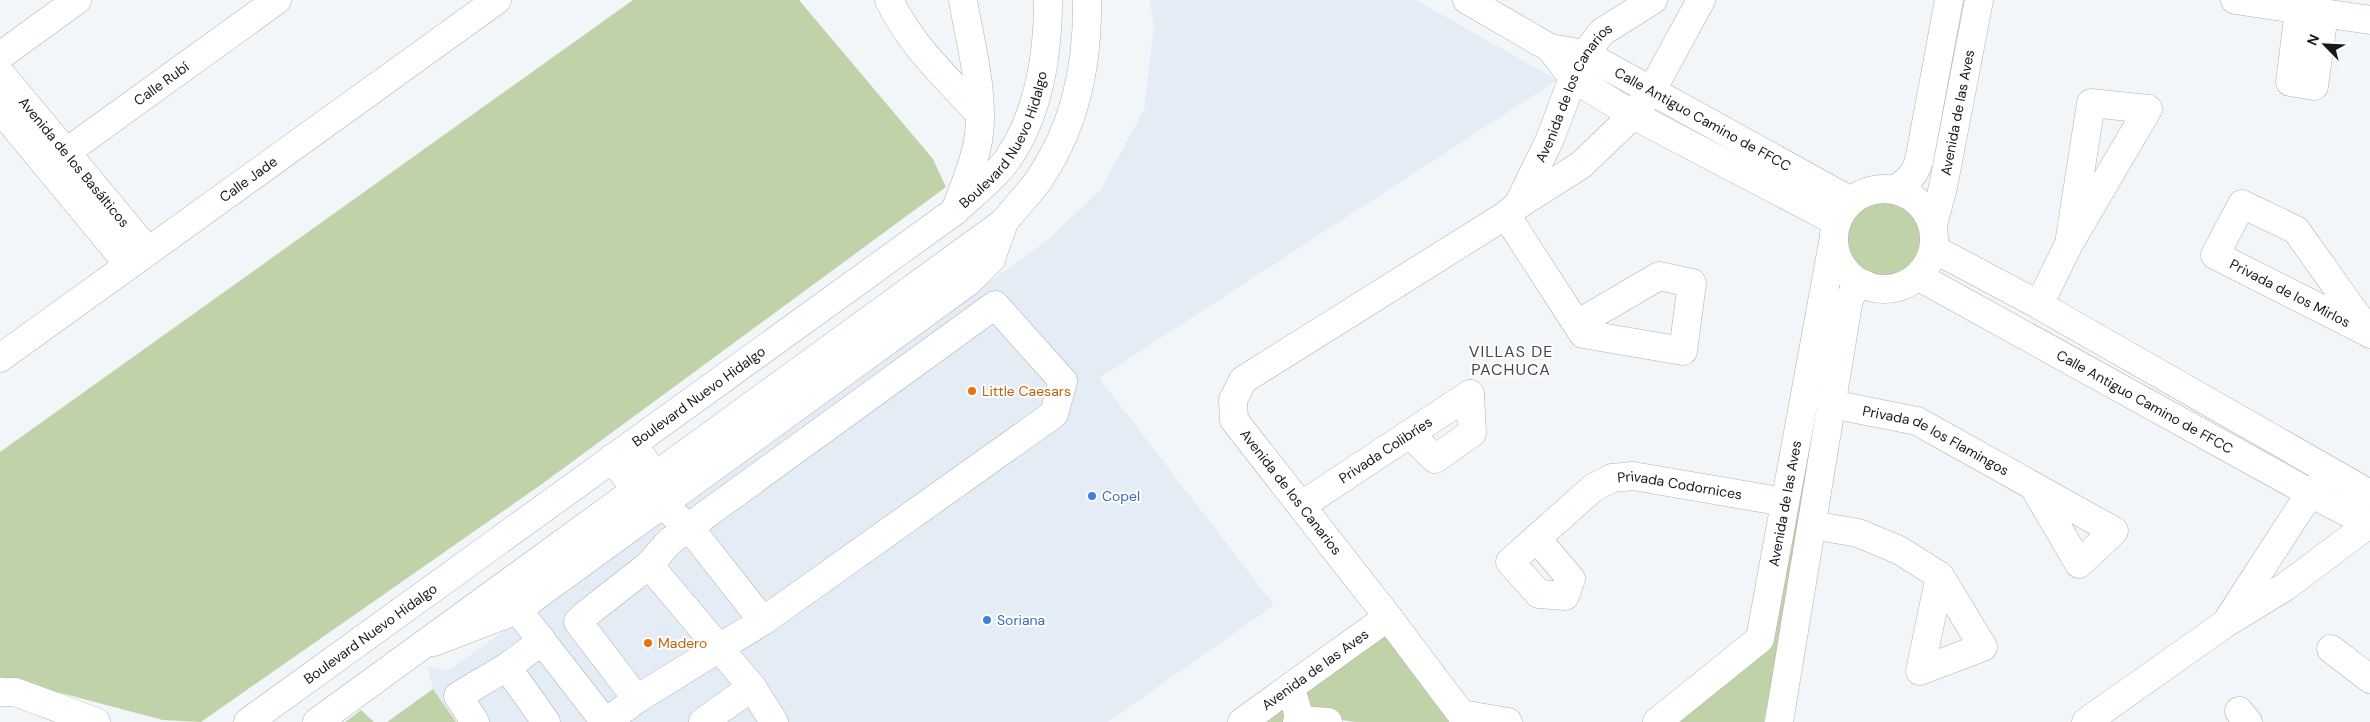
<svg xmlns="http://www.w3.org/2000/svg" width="2370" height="722" viewBox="0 0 2370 722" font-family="'DM Sans',sans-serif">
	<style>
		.built { fill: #e4ecf6 }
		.green { fill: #c0d3a8 }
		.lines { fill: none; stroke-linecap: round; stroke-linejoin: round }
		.minor-casing { stroke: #aeb1b4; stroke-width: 29 }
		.major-casing { stroke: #aeb1b4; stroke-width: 29 }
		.highway-casing { stroke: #aeb1b4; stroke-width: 29 }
		.minor { stroke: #fff; stroke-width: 28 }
		.major { stroke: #fff; stroke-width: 28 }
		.highway { stroke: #fff; stroke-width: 28 }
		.food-dot { fill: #e8710a; stroke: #fff; stroke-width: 2 }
		.shop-dot { fill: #3f7fe0; stroke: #fff; stroke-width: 2 }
		.labels { text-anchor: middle; stroke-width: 4; stroke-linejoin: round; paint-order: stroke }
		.street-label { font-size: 14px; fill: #18191b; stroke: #fff }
		.food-label { font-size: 14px; fill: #c56008; stroke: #fff; text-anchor: start }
		.shop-label { font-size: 14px; fill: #366cbe; stroke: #fff; text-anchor: start }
		.quarter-label { font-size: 16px; letter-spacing: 1px; fill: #45474a; stroke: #fff }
	</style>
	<rect width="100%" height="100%" fill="#f3f6f9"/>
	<path class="built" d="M 1150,0 L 1416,0 L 1557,80 L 1099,378 L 1274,605 L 1108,722 L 456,722 L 433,689 L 427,666 L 448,671 L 1049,239 L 1101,189 L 1144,110 L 1154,26 Z"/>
	<path class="green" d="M 633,0 L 799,0 L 933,159 L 946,187 L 542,484 L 201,722 L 163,720 L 0,677 L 0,452 Z
		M 1891,198 L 1917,211 L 1929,232 L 1924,262 L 1912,275 L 1880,287 L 1850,273 L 1764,722 L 1666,722 L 1764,643 L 1841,225 C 1856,204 1867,202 1891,198 Z
		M 1386,626 L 1486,722 L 1357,722 L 1304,715 L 1294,722 L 1251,722 Z
		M 433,689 L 456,722 L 387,722 Z
		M 361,710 L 374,722 L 345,722 Z"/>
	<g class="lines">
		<defs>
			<g id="minor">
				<path d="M 889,0 C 912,47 944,75 979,113"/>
				<path d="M 2235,0 L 2370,20"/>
				<path d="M 2299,10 L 2290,82 L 2314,86 L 2324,14"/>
				<path d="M 0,56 L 77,0"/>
				<path id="s1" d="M 0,73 L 148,251"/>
				<path d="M 0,109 L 129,265"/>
				<path id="s2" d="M 47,166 L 277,0"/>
				<path d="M 1895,189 C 1907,182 1915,175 1919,161 L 1949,0"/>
				<path id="s3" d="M 1518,205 L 1550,139 L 1573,78 L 1585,54 L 1602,32 L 1653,0"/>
				<path d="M 955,211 C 964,186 976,160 979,134 C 984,90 970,43 963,0"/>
				<path d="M 1506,215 L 1583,334 L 1683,351 L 1692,283 L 1659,276 L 1577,324"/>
				<path id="s4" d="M 1933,225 L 1943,187 L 1979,0"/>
				<path d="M 2039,305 L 2069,244 L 2148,109 L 2091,103 L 2069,244"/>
				<path d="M 2369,333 L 2215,255 L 2242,204 L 2296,230 L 2370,334"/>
				<path id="s5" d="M 0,358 L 497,0"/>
				<path id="s6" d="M 1831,404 L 1917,421 L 2114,531 L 2079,564 L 2035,489"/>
				<path d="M 1410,434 L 1435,459 L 1472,433 L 1470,394"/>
				<path d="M 633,444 L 656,477 L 660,499"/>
				<path d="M 612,458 L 637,491 L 662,505 L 689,527 L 763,621"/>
				<path id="s7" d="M 1302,505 L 1470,394"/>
				<path d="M 1812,525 L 1858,533 L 1899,550 L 1940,576 L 1983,647 L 1920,671 L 1940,576"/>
				<path id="s8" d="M 1537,539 L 1571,579 L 1565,596 L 1539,594 L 1510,562 L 1593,488 L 1612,478 L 1633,476 L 1784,502"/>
				<path d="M 649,565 L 752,687 L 774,722"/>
				<path d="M 505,594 L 542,641 L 507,667 L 546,722"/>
				<path d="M 2229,618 L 2310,493 L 2328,478"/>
				<path d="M 542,641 L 605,722"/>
				<path d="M 434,642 L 517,610 L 968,282 L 991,259 L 1004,222"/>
				<path d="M 2331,649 L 2370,679"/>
				<path d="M 1291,688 L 1300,720"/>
				<path d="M 2239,711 L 2248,722"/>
				<path d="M 1461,714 L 1388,617 L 1234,420 L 1233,400 L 1243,380 L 1506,215 L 1518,205 L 1581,165 L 1633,115 L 1652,90 L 1701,0"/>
				<path d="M 1461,714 L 1508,722"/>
				<path d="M 475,722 L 458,696 L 507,667"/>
				<path d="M 606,722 L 637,699 L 763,621 L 1054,414 L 1063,381 L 995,305 L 689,527 L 669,542 L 649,565 L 585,615 L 578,622 L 637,699"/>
				<path d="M 703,722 L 752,687"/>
				<path id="s9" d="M 1242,722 L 1388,617"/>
				<path d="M 1297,722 L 1300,720 L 1328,722"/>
				<path id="s10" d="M 1657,722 L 1760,639 L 1834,237"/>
				<path d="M 1779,722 L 1848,304 C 1851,294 1854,288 1864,284"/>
				<path d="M 2086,722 L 2226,623 L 2285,587 L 2369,524"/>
			</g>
			<g id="major">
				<path id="s11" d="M 1467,0 L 1550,48 L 1585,54 L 1851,201"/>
				<path d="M 1550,48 L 1573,78 L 1633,115 L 1837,222"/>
				<circle cx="1884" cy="239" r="50"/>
				<path d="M 1934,249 L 2039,305 L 2370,494"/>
				<path id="s12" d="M 1919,277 L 2310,493 L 2370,524"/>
				<path id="s13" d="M 248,722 L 955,211 C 972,195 993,179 1007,160 C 1039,114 1048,55 1048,0"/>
				<path d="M 317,722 L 1004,222 C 1015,208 1028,195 1038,181 C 1075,128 1088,63 1087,0"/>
			</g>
			<path id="highway" d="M 0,692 L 15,692 L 96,722"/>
		</defs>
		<use href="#minor" class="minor-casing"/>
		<use href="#major" class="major-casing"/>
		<use href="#highway" class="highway-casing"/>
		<use href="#minor" class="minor"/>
		<use href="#major" class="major"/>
		<use href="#highway" class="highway"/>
	</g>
	<g class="food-dot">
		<circle cx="972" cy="391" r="5"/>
		<circle cx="648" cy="643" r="5"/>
	</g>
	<g class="shop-dot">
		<circle cx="1092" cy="496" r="5"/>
		<circle cx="987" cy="620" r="5"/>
	</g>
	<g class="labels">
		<g class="street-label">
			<text dy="5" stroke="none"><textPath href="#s2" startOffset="141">Calle Rubí</textPath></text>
			<text dy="5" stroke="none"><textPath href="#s3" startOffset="126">Avenida de los Canarios</textPath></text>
			<text dy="5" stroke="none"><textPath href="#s4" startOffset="115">Avenida de las Aves</textPath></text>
			<text dy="5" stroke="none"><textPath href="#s11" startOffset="266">Calle Antiguo Camino de FFCC</textPath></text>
			<text dy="5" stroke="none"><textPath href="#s13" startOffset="961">Boulevard Nuevo Hidalgo</textPath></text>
			<text dy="5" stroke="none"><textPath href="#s1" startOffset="116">Avenida de los Basálticos</textPath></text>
			<text dy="5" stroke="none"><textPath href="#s5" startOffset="306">Calle Jade</textPath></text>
			<text transform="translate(2290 293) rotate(27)" y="5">Privada de los Mirlos</text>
			<text dy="5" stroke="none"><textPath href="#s13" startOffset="556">Boulevard Nuevo Hidalgo</textPath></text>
			<text dy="5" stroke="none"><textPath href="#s12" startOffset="258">Calle Antiguo Camino de FFCC</textPath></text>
			<text dy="5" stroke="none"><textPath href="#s6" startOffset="112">Privada de los Flamingos</textPath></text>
			<text dy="5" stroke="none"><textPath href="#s7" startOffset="100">Privada Colibríes</textPath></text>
			<text dy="5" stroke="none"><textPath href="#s8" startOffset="341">Privada Codornices</textPath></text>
			<text transform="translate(1291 492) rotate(52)" y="5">Avenida de los Canarios</text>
			<text dy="5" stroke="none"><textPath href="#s10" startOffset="270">Avenida de las Aves</textPath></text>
			<text dy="5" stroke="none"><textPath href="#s13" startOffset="151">Boulevard Nuevo Hidalgo</textPath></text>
			<text dy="5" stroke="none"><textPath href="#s9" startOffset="90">Avenida de las Aves</textPath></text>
		</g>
		<g class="food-label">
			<text x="982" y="396">Little Caesars</text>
			<text x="658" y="648">Madero</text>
		</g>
		<g class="shop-label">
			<text x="1102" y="501">Copel</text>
			<text x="997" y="625">Soriana</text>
		</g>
		<g class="quarter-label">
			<text x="1511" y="357">VILLAS DE<tspan x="1511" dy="18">PACHUCA</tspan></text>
		</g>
	</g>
	<g transform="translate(2325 45) rotate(294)" stroke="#ffffff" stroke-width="4" paint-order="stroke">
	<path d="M0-4L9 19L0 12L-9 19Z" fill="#18191b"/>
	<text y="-8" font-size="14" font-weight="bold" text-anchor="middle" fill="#18191b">N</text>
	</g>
</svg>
